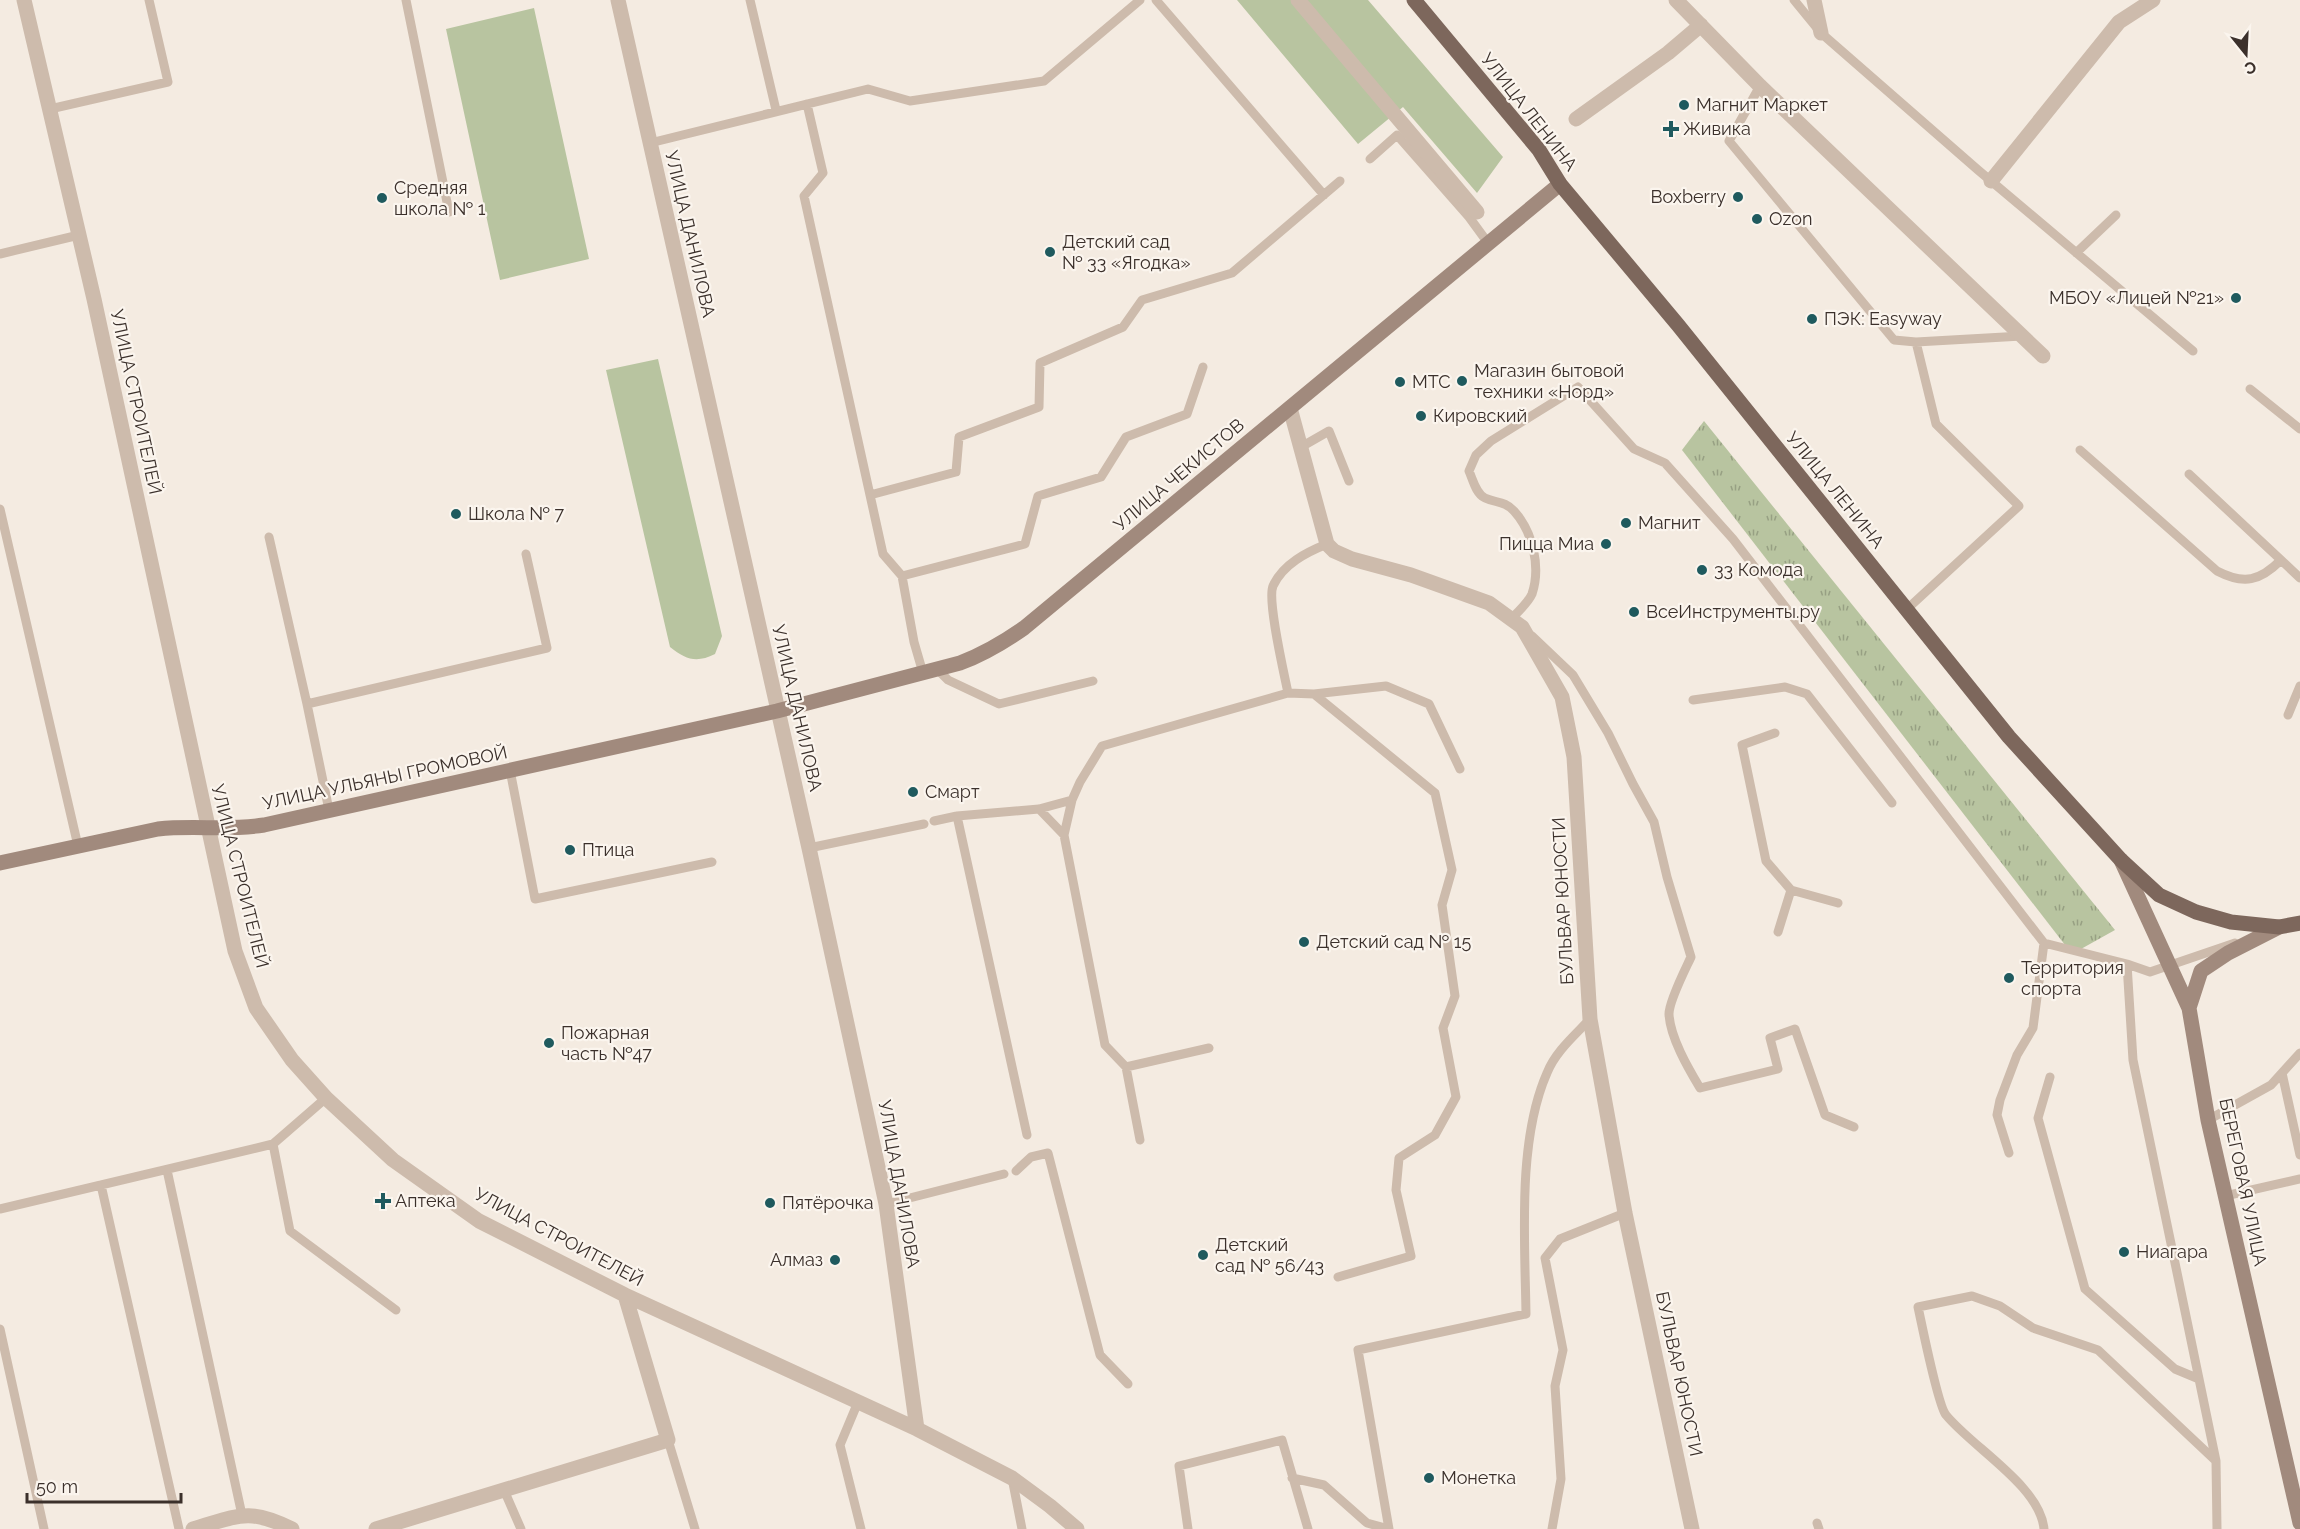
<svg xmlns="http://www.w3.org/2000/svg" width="2300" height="1529" viewBox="0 0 2300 1529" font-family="Raleway,sans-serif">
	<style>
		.grass { fill: url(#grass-tufts) }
		.park { fill: #b8c4a0 }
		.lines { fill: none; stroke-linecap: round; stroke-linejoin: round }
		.lane { stroke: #cdbbac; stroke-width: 9 }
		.street { stroke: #cdbbac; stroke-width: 15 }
		.secondary { stroke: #a18a7d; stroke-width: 15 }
		.primary { stroke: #7d675c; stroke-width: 15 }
		.poi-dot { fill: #1f5a5e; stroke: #fbf5ee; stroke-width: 2 }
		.labels { text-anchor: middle; stroke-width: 4.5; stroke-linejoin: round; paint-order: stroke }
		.poi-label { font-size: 18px; fill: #3b302b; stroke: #fbf5ee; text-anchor: start }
		.street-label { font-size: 18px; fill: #3b302b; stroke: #fbf5ee }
	</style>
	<defs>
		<pattern id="grass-tufts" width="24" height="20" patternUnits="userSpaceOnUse" patternTransform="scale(1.5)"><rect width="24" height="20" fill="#b8c4a0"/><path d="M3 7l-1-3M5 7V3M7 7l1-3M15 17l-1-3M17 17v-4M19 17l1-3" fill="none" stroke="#97a083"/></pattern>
	</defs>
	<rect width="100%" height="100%" fill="#f4ebe1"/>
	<path class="grass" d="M 1704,421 L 2115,930 L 2072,954 L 1682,450 Z"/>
	<path class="park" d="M 1237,0 L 1368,0 L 1503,157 L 1477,193 L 1403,107 L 1358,144 Z
		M 534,8 L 589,259 L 500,280 L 446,29 Z
		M 658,359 L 722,636 L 715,654 C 697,663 686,660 670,647 L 606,370 Z"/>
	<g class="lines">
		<path class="lane" d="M 406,0 L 449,212
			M 750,0 L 776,110
			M 1156,0 L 1324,195
			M 1794,0 L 1821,33 L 1978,170 L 2193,351
			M 1760,86 L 1729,141 L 1894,340 L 1916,342 L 2022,336
			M 807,104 L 823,173 L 804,196 L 870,495
			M 50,109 L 168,82 L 149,0
			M 650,143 L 868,89 L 910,101 L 1044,81 L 1140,0
			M 1370,159 L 1397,135 L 1469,217 L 1488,243
			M 2076,253 L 2116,215
			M 0,254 L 79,235
			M 2250,389 L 2300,429
			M 1301,447 L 1329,431 L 1349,481
			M 2080,450 L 2217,571 C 2244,585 2260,581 2281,560 L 2300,578
			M 2189,474 L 2281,560
			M 0,509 L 78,846
			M 269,537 L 307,704
			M 902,576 L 883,554 L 870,495 L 956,472 L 959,437 L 1039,407 L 1040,363 L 1123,327 L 1142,300 L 1232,273 L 1340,181
			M 1906,610 L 2019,506 L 1936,424 L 1916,342
			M 1511,619 C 1518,612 1528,603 1532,594 C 1541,567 1533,532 1514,511 C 1505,501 1496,503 1485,498 C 1476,494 1473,480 1469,471 L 1476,455 L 1491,441 L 1578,387 L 1634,449 L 1665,463 L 1733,539 L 2044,943 L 2127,964 L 2150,972 L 2235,943
			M 1532,636 L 1573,675 L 1608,733 L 1633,784 L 1654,822 L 1667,877 L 1691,957 C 1685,970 1669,1001 1669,1014 C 1670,1037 1688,1068 1700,1088 L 1778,1069 L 1770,1038 L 1795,1029 L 1825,1115 L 1854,1127
			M 937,669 L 948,680 L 999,704 L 1093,681
			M 923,673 L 914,642 L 902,576 L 1025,544 L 1038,496 L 1101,477 L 1126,437 L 1187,414 L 1203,367
			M 1288,693 C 1284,673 1267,600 1273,586 C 1283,564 1307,552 1327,544
			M 1314,694 L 1435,793 L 1452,870 L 1442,905 L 1455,996 L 1443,1028 L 1456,1097 L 1435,1135 L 1399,1158 L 1396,1190 L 1411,1256 L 1338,1277
			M 1693,700 L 1785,687 L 1807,694 L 1892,803
			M 2288,715 L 2300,686
			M 1775,733 L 1742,745 L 1766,861 L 1791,890
			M 510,770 L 535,899 L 712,862
			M 1072,800 L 1064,835 L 1105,1045 L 1126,1067 L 1209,1048
			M 1039,809 L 1064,835
			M 329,810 L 307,704 L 547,648 L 526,554
			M 957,816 L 1027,1135
			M 934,821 L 957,816 L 1039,809 L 1072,800 L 1080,782 L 1102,746 L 1288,693 L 1314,694 L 1386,686 L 1429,704 L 1460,769
			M 809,848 L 924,824
			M 1778,932 L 1791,890 L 1838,903
			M 2127,964 L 2133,1060 L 2216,1461 L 2217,1529
			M 1126,1067 L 1140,1140
			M 2282,1073 L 2300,1155
			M 2050,1077 L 2038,1118 L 2085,1289 L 2175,1369 L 2199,1379
			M 2208,1120 L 2271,1085 L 2300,1053
			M 273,1144 L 290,1231 L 396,1310
			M 2009,1153 L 1997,1115 L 2000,1100 L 2017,1055 L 2033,1028 L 2044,943
			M 167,1170 L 242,1515
			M 1016,1171 L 1031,1157 L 1048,1153 L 1100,1355 L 1128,1384
			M 101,1185 L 179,1529
			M 2225,1196 L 2300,1179
			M 886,1204 L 1004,1174
			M 0,1209 L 273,1144 L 326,1098
			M 0,1329 L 44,1529
			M 858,1402 L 840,1445 L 861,1529
			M 668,1440 L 695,1529
			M 1012,1478 L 1022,1529
			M 1292,1478 L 1324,1485 L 1367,1523 L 1389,1529
			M 504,1490 L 521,1529
			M 1817,1523 L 1819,1529
			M 1188,1529 L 1179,1466 L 1282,1440 L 1308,1529
			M 1389,1529 L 1358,1350 L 1526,1314 C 1525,1241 1517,1141 1547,1073 C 1555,1052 1575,1035 1590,1019
			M 1552,1529 L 1561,1479 L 1555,1386 L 1563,1350 L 1545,1258 L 1560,1239 L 1625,1213
			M 2044,1529 C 2040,1486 1973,1448 1946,1415 C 1938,1406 1922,1325 1918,1307 L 1972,1296 L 2000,1306 L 2033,1328 L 2098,1350 L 2216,1461"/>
		<path class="street" d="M 24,0 L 94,299 L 235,951 L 256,1008 L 292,1060 L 326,1098 L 393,1160 L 479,1221 L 625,1295 L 917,1429 L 1012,1478 L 1050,1506 L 1077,1529
			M 618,0 L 809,848 L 886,1204 L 917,1429
			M 1298,0 L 1477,212
			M 1676,0 L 1760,86 L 2043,356
			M 1814,0 L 1821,33
			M 1576,119 L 1668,53 L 1701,25
			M 1991,181 L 2119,22 L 2153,0
			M 1290,408 L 1327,544 L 1334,551 L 1352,559 L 1411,575 L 1489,603 L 1522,627 L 1562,697 L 1574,757 L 1590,1019 L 1625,1213 L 1692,1529
			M 193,1529 C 238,1516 248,1507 292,1529
			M 376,1529 L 668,1440 L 625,1295"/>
		<path class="secondary" d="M 2121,860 L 2189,1008 L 2208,1120 L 2300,1523
			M 0,863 L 158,829 C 195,825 228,831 264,825 L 777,711 L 960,663 C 984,654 1004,642 1024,628 L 1560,184
			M 2189,1008 L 2201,971 L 2228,953 L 2279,927"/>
		<path class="primary" d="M 1414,0 L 1539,150 L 1560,184 L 1678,325 L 2009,737 L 2121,860 L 2159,895 L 2196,912 L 2231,922 L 2279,927 L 2300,923"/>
	</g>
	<g class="poi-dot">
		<circle cx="1684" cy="105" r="6"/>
		<path d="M1668 120h6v6h6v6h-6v6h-6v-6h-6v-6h6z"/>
		<circle cx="1738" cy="197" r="6"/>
		<circle cx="382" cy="198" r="6"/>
		<circle cx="1757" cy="219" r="6"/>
		<circle cx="1050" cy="252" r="6"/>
		<circle cx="2236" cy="298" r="6"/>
		<circle cx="1812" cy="319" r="6"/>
		<circle cx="1462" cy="381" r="6"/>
		<circle cx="1400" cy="382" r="6"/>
		<circle cx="1421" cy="416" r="6"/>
		<circle cx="456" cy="514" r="6"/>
		<circle cx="1626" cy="523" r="6"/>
		<circle cx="1606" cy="544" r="6"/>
		<circle cx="1702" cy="570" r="6"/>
		<circle cx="1634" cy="612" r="6"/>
		<circle cx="913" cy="792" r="6"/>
		<circle cx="570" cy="850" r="6"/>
		<circle cx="1304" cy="942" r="6"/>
		<circle cx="2009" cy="978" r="6"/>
		<circle cx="549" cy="1043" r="6"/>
		<path d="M380 1192h6v6h6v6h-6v6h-6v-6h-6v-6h6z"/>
		<circle cx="770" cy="1203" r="6"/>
		<circle cx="2124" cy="1252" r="6"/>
		<circle cx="1203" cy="1255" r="6"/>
		<circle cx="835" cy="1260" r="6"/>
		<circle cx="1429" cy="1478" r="6"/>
	</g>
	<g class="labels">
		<g class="poi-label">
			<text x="1696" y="111">Магнит Маркет</text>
			<text x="1683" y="135">Живика</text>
			<text x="394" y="194">Средняя<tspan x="394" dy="21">школа № 1</tspan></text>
			<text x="1726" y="203" text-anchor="end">Boxberry</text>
			<text x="1769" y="225">Ozon</text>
			<text x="1062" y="248">Детский сад<tspan x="1062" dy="21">№ 33 «Ягодка»</tspan></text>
			<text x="2224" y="304" text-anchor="end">МБОУ «Лицей №21»</text>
			<text x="1824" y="325">ПЭК: Easyway</text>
			<text x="1474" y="377">Магазин бытовой<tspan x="1474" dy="21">техники «Норд»</tspan></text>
			<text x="1412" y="388">МТС</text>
			<text x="1433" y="422">Кировский</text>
			<text x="468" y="520">Школа № 7</text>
			<text x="1638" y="529">Магнит</text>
			<text x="1594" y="550" text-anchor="end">Пицца Миа</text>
			<text x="1714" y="576">33 Комода</text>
			<text x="1646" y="618">ВсеИнструменты.ру</text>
			<text x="925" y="798">Смарт</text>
			<text x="582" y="856">Птица</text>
			<text x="1316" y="948">Детский сад № 15</text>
			<text x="2021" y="974">Территория<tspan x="2021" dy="21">спорта</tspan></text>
			<text x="561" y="1039">Пожарная<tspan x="561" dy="21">часть №47</tspan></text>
			<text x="395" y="1207">Аптека</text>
			<text x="782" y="1209">Пятёрочка</text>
			<text x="1215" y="1251">Детский<tspan x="1215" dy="21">сад № 56/43</tspan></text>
			<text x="2136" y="1258">Ниагара</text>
			<text x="823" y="1266" text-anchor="end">Алмаз</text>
			<text x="1441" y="1484">Монетка</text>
		</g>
		<g class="street-label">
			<text transform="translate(1529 112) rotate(52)" y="6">УЛИЦА ЛЕНИНА</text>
			<text transform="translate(690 234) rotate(77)" y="6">УЛИЦА ДАНИЛОВА</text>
			<text transform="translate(136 402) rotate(78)" y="6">УЛИЦА СТРОИТЕЛЕЙ</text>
			<text transform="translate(1179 475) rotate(-40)" y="6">УЛИЦА ЧЕКИСТОВ</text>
			<text transform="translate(1835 490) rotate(51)" y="6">УЛИЦА ЛЕНИНА</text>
			<text transform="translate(797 708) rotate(77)" y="6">УЛИЦА ДАНИЛОВА</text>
			<text transform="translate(385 778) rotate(-12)" y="6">УЛИЦА УЛЬЯНЫ ГРОМОВОЙ</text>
			<text transform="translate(240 876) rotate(76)" y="6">УЛИЦА СТРОИТЕЛЕЙ</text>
			<text transform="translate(1563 901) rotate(-93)" y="6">БУЛЬВАР ЮНОСТИ</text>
			<text transform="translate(2243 1182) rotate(78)" y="6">БЕРЕГОВАЯ УЛИЦА</text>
			<text transform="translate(899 1184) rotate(80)" y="6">УЛИЦА ДАНИЛОВА</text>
			<text transform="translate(559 1237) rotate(28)" y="6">УЛИЦА СТРОИТЕЛЕЙ</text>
			<text transform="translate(1679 1374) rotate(78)" y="6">БУЛЬВАР ЮНОСТИ</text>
		</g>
	</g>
	<g transform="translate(2246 54) rotate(162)" stroke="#fbf5ee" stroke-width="4.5" paint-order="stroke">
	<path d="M0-4.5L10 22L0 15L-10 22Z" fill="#3b302b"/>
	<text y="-9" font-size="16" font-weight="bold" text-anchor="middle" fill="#3b302b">С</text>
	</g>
	<path d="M27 1493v9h154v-9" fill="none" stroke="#3b302b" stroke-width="3"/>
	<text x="36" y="1493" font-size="18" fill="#3b302b" stroke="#fbf5ee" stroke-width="4.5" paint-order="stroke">50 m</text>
</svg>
